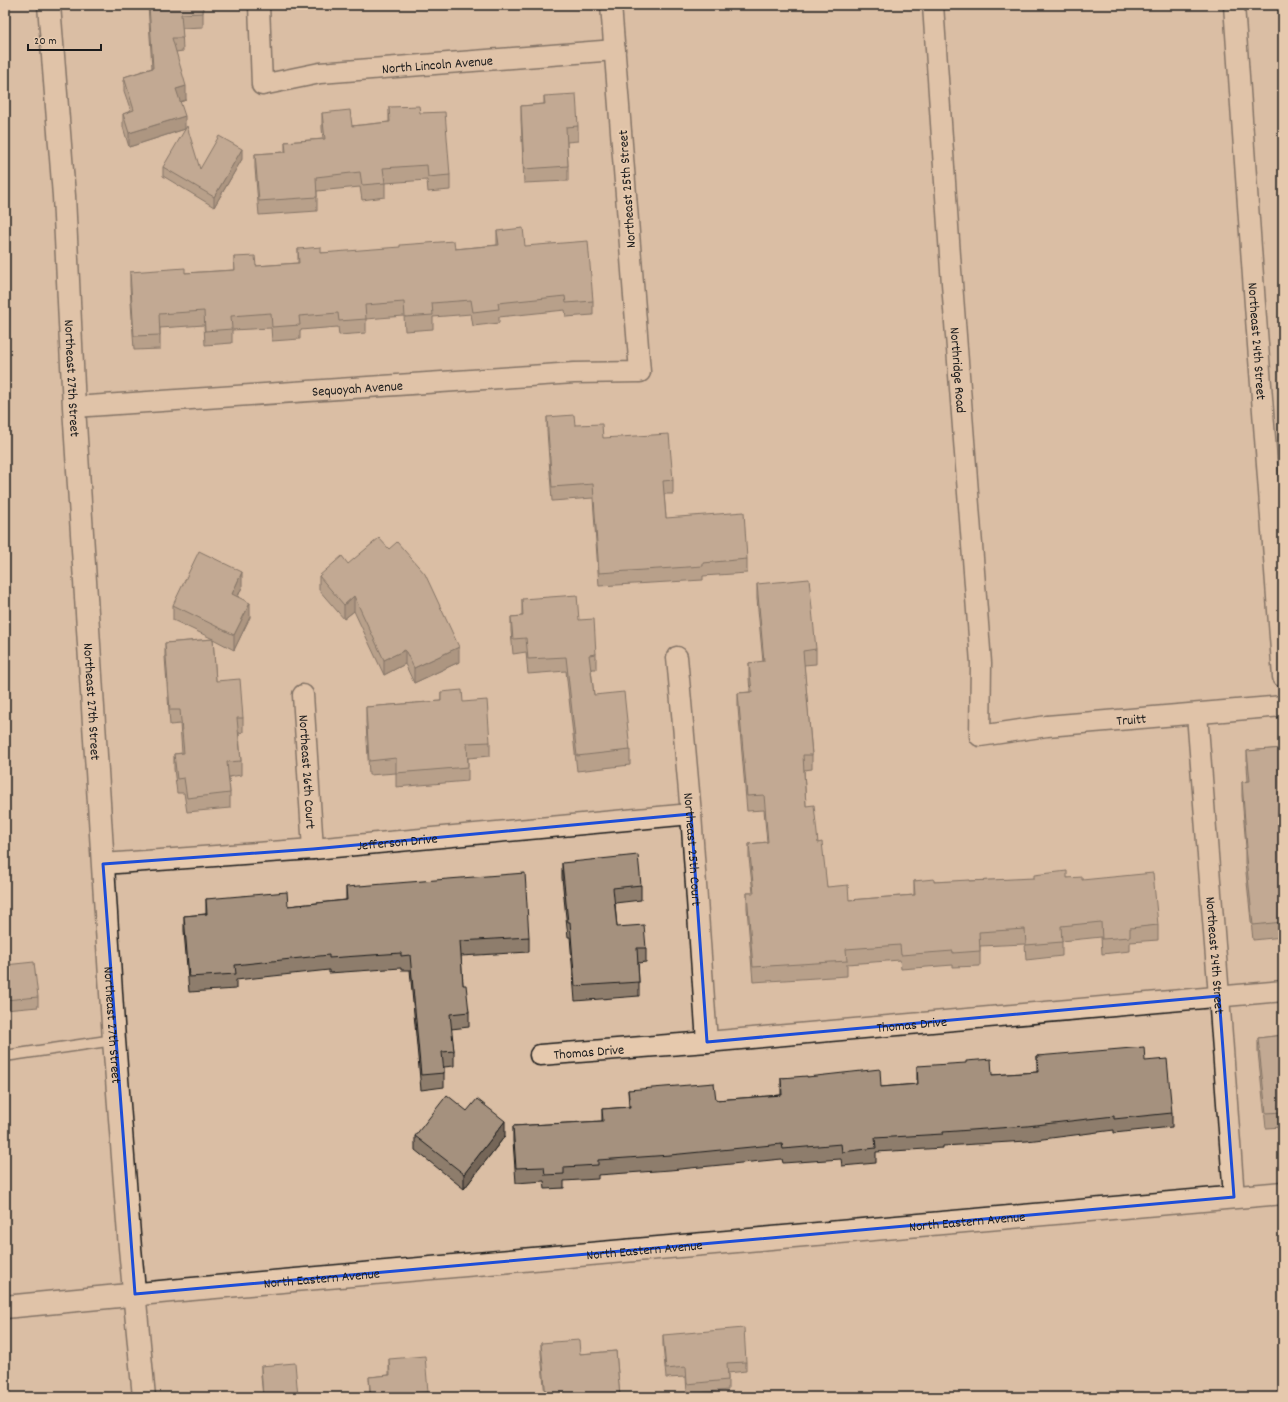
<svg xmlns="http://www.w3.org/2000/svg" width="1288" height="1402" viewBox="0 0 1288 1402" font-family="Dekko,sans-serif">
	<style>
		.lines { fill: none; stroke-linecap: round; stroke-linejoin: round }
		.lane-casing { stroke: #1c1c1c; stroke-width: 13 }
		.street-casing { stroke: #1c1c1c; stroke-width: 23 }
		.secondary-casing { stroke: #1c1c1c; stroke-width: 25 }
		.lane { stroke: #e6c9ad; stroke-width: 10 }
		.street { stroke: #e6c9ad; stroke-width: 20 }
		.secondary { stroke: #e6c9ad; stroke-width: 22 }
		.wall { fill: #8e7d6c; stroke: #1c1c1c }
		.shaded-wall { fill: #746658; stroke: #1c1c1c }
		.building { fill: #a5917e; stroke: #1c1c1c }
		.marked { fill: none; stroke: #1d4ed8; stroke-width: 3; stroke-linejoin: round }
		.labels { text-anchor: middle; stroke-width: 4; stroke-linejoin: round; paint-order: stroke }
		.street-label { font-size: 14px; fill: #1c1c1c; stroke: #e6c9ad }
	</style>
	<rect width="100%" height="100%" fill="#dabea4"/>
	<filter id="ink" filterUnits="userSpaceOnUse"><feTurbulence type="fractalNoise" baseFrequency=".025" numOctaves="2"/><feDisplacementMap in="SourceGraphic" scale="8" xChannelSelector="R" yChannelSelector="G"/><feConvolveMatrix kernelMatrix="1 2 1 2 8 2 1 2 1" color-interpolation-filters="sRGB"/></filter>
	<g filter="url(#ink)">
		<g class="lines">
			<defs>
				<path id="lane" d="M 5,1056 L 114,1040"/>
				<g id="street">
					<path id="s1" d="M 259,5 L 262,85 L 320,73 L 615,50"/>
					<path id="s2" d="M 933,5 L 951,270 L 981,663 L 980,736 L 1047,726 L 1283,706"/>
					<path id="s3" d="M 1234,5 L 1255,305 L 1283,677"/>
					<path id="s4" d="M 74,407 L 574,373 L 640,372 L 611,5"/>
					<path id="s5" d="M 677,657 L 691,814 L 707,1042"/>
					<path id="s6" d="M 303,695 L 313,849"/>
					<path id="s7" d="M 1197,714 L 1219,996 L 1234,1197"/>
					<path id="s8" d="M 103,864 L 313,849 L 691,814"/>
					<path id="s9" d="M 540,1055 L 707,1042 L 1283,991"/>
				</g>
				<g id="secondary">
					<path id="s10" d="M 49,5 L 64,196 L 74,407 L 114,1040 L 130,1248 L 144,1397"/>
					<path id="s11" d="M 5,1307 L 181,1290 L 1283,1193"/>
				</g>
			</defs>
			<use href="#lane" class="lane-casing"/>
			<use href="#street" class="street-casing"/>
			<use href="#secondary" class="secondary-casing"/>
			<use href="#lane" class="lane"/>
			<use href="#street" class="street"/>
			<use href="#secondary" class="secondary"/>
		</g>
		<path class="wall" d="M 148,5 L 203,5 L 203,27 L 182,28 L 183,51 L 176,52 L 186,100 L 180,102 L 185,129 L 129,147 L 123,127 L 123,114 L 131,111 L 124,91 L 124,77 L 152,68 Z
			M 544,96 L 578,126 L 578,141 L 567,142 L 568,166 L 568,181 L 524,183 L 521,120 L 521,106 L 544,104 Z
			M 389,107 L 420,113 L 450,175 L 450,190 L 428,192 L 427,180 L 385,183 L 385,197 L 362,200 L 360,187 L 317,191 L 317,211 L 259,215 L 255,168 L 255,154 L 285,152 L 285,142 L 323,139 L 322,128 L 322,113 L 352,126 L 389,122 Z
			M 242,159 L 214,207 L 163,176 L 163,167 L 200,169 Z
			M 497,231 L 525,246 L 593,301 L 593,315 L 566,317 L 565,310 L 499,317 L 499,323 L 473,326 L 471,314 L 433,317 L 433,329 L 405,331 L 404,316 L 366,319 L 366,333 L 339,335 L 338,327 L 300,330 L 300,339 L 272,341 L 271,328 L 232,330 L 232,343 L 205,345 L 204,325 L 160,328 L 160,349 L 134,350 L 130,286 L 130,272 L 185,273 L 234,270 L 234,257 L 256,266 L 298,263 L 298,249 L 321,253 L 455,249 L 497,245 Z
			M 547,417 L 575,425 L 603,438 L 673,480 L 673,494 L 664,494 L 666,518 L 747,559 L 747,573 L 703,576 L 703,580 L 599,586 L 593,498 L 552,501 L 547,431 Z
			M 348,564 L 459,662 L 414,683 L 405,664 L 384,675 L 354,611 L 344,619 L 319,590 L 319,576 Z
			M 757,584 L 816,649 L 816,664 L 804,665 L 812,755 L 812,769 L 804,770 L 806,806 L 818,843 L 827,887 L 849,900 L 914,895 L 914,881 L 934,882 L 1067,878 L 1082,880 L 1158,925 L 1158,940 L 1130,942 L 1130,951 L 1102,954 L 1101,937 L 1062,941 L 1062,956 L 1026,960 L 1025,944 L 980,946 L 980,966 L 953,967 L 953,965 L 901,969 L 900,960 L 847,964 L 847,976 L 753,982 L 747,908 L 747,893 L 753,893 L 749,858 L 749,844 L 767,842 L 764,810 L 747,811 L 738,708 L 738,693 L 750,692 L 749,678 L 749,663 L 763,662 L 757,599 Z
			M 242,587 L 238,597 L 250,617 L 234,650 L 213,639 L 216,681 L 243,718 L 243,732 L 239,733 L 241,761 L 241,775 L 229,777 L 230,793 L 230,808 L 187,812 L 184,793 L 177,793 L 174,769 L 174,754 L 182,753 L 180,724 L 170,725 L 165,657 L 165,643 L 213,639 L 173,620 L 173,605 Z
			M 522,599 L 579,620 L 596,654 L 596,669 L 591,669 L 594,695 L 630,750 L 630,765 L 577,771 L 566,671 L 528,674 L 526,652 L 513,654 L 511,631 L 511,617 L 522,616 Z
			M 441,692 L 463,702 L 490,742 L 490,756 L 468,758 L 468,781 L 396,787 L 396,773 L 369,775 L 366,722 L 366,707 L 441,701 Z
			M 5,724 L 8,753 L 8,768 L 5,768 Z
			M 1283,748 L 1283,937 L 1253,940 L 1245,863 L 1245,848 L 1246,848 L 1242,796 L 1242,782 L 1248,781 L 1247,765 L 1247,751 Z
			M 562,863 L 641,885 L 641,900 L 615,903 L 617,927 L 646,948 L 646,962 L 638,963 L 639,982 L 639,996 L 575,1001 L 570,937 L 568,937 L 562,878 Z
			M 346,887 L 529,937 L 529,952 L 461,956 L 463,985 L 469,1012 L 469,1027 L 451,1029 L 454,1051 L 454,1066 L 444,1067 L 444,1087 L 421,1090 L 410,970 L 401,970 L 401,968 L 329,973 L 329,970 L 236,980 L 236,989 L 189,992 L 184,931 L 184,916 L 206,914 L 206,899 L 288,906 L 346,900 Z
			M 5,965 L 38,997 L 38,1007 L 5,1010 Z
			M 1283,1035 L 1283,1127 L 1266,1128 L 1258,1052 L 1258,1038 Z
			M 1037,1056 L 1145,1061 L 1172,1113 L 1172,1127 L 1114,1133 L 1114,1130 L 1027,1141 L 943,1146 L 943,1148 L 876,1152 L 876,1163 L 842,1166 L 841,1159 L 783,1163 L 782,1159 L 670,1170 L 598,1175 L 598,1179 L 564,1181 L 564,1188 L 545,1189 L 544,1181 L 516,1183 L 513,1141 L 513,1126 L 602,1121 L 602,1109 L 629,1107 L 628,1090 L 716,1100 L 781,1095 L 781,1078 L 807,1077 L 881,1087 L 917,1084 L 917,1066 L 992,1075 L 1037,1072 Z
			M 467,1111 L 505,1136 L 464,1189 L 415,1150 L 415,1136 Z
			M 663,1335 L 746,1362 L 746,1371 L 728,1373 L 728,1390 L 687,1394 L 686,1377 L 666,1378 L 663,1345 Z
			M 541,1343 L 580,1354 L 616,1351 L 620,1397 L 545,1397 L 541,1353 Z
			M 389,1359 L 428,1392 L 428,1397 L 370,1397 L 369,1377 L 389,1375 Z
			M 261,1366 L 298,1397 L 263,1397 L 261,1376 Z"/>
		<path class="shaded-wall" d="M 186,86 L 186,100 L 176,103 L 176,89 Z
			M 185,116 L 185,129 L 129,147 L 129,133 Z
			M 242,149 L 242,159 L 214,207 L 214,197 Z
			M 242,572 L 242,587 L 232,609 L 232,594 Z
			M 354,596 L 354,611 L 344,619 L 344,605 Z
			M 250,603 L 250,617 L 234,650 L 234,635 Z
			M 459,647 L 459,662 L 414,683 L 414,668 Z
			M 405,650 L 405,664 L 384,675 L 384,660 Z
			M 505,1121 L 505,1136 L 464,1189 L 464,1174 Z"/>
		<path class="building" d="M 149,5 L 203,5 L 203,13 L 181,14 L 183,38 L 172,38 L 186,86 L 176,89 L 185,116 L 129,133 L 123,114 L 134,110 L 124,77 L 153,68 Z
			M 576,94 L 578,126 L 566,127 L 568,166 L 524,169 L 521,106 L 545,104 L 544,96 Z
			M 419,106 L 420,113 L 445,112 L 450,175 L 428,177 L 427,165 L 383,168 L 385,183 L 362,185 L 360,172 L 316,177 L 317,197 L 259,201 L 255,154 L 286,152 L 285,142 L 325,139 L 322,113 L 350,110 L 352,126 L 390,122 L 389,107 Z
			M 187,126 L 200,169 L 219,136 L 242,149 L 214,197 L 163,167 Z
			M 523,228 L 525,246 L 588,241 L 593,301 L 566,303 L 565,296 L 498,303 L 499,309 L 473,312 L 471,300 L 432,303 L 433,315 L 405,317 L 404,302 L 365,305 L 366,319 L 339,321 L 338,313 L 299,316 L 300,325 L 272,327 L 271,313 L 231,316 L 232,329 L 205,331 L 204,311 L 159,314 L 160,335 L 134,336 L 130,272 L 185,268 L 185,273 L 235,270 L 234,257 L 255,256 L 256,266 L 299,263 L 298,249 L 321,247 L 321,253 L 400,247 L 400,245 L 454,241 L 455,249 L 499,245 L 497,231 Z
			M 574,415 L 575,425 L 602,424 L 603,438 L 669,434 L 673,480 L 663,481 L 666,518 L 744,512 L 747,559 L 703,563 L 703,566 L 599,573 L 593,484 L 552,487 L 547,417 Z
			M 379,538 L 389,549 L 397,542 L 425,574 L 459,647 L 414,668 L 405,650 L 384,660 L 354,596 L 344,605 L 319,576 L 342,556 L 348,564 Z
			M 199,551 L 242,572 L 232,594 L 250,603 L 234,635 L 173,605 Z
			M 809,579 L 816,649 L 803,651 L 812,755 L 803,755 L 806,806 L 814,805 L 818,843 L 822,842 L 827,887 L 848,885 L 849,900 L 915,895 L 914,881 L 934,879 L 934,882 L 969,880 L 969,881 L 1034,878 L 1034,875 L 1067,871 L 1067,878 L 1082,877 L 1082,880 L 1153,873 L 1158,925 L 1130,928 L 1130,937 L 1102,939 L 1101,922 L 1061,926 L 1062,942 L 1026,945 L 1025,929 L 979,932 L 980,951 L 953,953 L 953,951 L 901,955 L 900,945 L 846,949 L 847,961 L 753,967 L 747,893 L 754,893 L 749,844 L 768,842 L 764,795 L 747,796 L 738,693 L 752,692 L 749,663 L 764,661 L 757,584 Z
			M 577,595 L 579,620 L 594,619 L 596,654 L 589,655 L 594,695 L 624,692 L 630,750 L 577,756 L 566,657 L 528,659 L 526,638 L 513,639 L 511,617 L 523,616 L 522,599 Z
			M 213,639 L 216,681 L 240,679 L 243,718 L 237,718 L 241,761 L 227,762 L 230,793 L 187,798 L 184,778 L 177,779 L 174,754 L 184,753 L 180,710 L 170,710 L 165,643 Z
			M 462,690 L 463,702 L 487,700 L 490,742 L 467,743 L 468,767 L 396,773 L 396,758 L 369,761 L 366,707 L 441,701 L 441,692 Z
			M 5,724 L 8,753 L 5,754 Z
			M 1283,748 L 1283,922 L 1253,925 L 1245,848 L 1247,848 L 1242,782 L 1250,781 L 1247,751 Z
			M 638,855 L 641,885 L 613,888 L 617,927 L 644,925 L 646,948 L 637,948 L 639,982 L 575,986 L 570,922 L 568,922 L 562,863 Z
			M 525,873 L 529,937 L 460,941 L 463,985 L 466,985 L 469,1012 L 450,1014 L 454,1051 L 442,1052 L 444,1073 L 421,1075 L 410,955 L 401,956 L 401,953 L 329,958 L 329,955 L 235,965 L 236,974 L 189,977 L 184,916 L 207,914 L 206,899 L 287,892 L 288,906 L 347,900 L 346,887 Z
			M 34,962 L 38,997 L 5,1000 L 5,965 Z
			M 1283,1035 L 1283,1112 L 1266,1113 L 1258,1038 Z
			M 1144,1047 L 1145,1061 L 1167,1059 L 1172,1113 L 1114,1119 L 1114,1116 L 1027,1126 L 943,1132 L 943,1134 L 875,1138 L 876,1148 L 842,1152 L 841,1144 L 783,1149 L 782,1144 L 670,1155 L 598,1160 L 598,1165 L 564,1167 L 564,1174 L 545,1175 L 544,1167 L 516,1168 L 513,1126 L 603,1121 L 602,1109 L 630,1107 L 628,1090 L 714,1083 L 716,1100 L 782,1095 L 781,1078 L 807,1076 L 807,1077 L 880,1069 L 881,1087 L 918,1084 L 917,1066 L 966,1063 L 966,1061 L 991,1059 L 992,1075 L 1038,1072 L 1037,1056 Z
			M 447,1095 L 467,1111 L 477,1099 L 505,1121 L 464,1174 L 415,1136 Z
			M 744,1328 L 746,1362 L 727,1363 L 728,1380 L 687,1384 L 686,1367 L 666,1369 L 663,1335 Z
			M 579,1340 L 580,1354 L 616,1351 L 620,1397 L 546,1397 L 541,1343 Z
			M 425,1356 L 428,1392 L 371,1397 L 369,1377 L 390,1375 L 389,1359 Z
			M 295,1363 L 298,1397 L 263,1397 L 261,1366 Z"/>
	</g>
	<path d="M0 0H1288V1402H0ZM 691,814 L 707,1042 L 1219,996 L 1234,1197 L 135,1294 L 103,864 L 313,849 Z" fill="#dabea4" fill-opacity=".55" fill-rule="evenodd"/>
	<path class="marked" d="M 691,814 L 707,1042 L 1219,996 L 1234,1197 L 135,1294 L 103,864 L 313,849 Z"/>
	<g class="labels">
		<g class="street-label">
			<text dy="5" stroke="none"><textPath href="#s1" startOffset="257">North Lincoln Avenue</textPath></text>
			<text transform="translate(626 189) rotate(-94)" y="5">Northeast 25th Street</text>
			<text dy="5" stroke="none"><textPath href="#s3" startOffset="337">Northeast 24th Street</textPath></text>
			<text dy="5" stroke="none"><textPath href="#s2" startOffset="366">Northridge Road</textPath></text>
			<text dy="5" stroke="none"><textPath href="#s10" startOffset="374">Northeast 27th Street</textPath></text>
			<text dy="5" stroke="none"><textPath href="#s4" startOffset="284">Sequoyah Avenue</textPath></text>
			<text dy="5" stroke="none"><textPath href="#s10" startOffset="698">Northeast 27th Street</textPath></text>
			<text dy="5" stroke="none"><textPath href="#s2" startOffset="885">Truitt</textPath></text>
			<text dy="5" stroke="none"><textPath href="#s6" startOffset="77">Northeast 26th Court</textPath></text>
			<text dy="5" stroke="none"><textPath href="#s8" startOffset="295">Jefferson Drive</textPath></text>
			<text dy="5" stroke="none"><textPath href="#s5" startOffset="193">Northeast 25th Court</textPath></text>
			<text dy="5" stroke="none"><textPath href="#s7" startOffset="242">Northeast 24th Street</textPath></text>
			<text dy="5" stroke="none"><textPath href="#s9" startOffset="373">Thomas Drive</textPath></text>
			<text dy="5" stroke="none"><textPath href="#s10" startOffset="1022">Northeast 27th Street</textPath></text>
			<text dy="5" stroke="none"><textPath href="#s9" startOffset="49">Thomas Drive</textPath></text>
			<text dy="5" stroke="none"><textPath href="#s11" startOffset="966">North Eastern Avenue</textPath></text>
			<text dy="5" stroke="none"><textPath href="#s11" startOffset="642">North Eastern Avenue</textPath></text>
			<text dy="5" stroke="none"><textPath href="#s11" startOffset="318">North Eastern Avenue</textPath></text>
		</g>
	</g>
	<rect width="1288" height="1402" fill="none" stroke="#e6c9ad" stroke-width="20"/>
	<rect x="10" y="10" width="1268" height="1382" fill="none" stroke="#1c1c1c" stroke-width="1.5" filter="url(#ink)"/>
	<path d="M28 44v6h73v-6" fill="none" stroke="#1c1c1c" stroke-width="2"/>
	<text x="34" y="44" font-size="12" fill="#1c1c1c" stroke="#e6c9ad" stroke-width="3" paint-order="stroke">20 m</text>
</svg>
